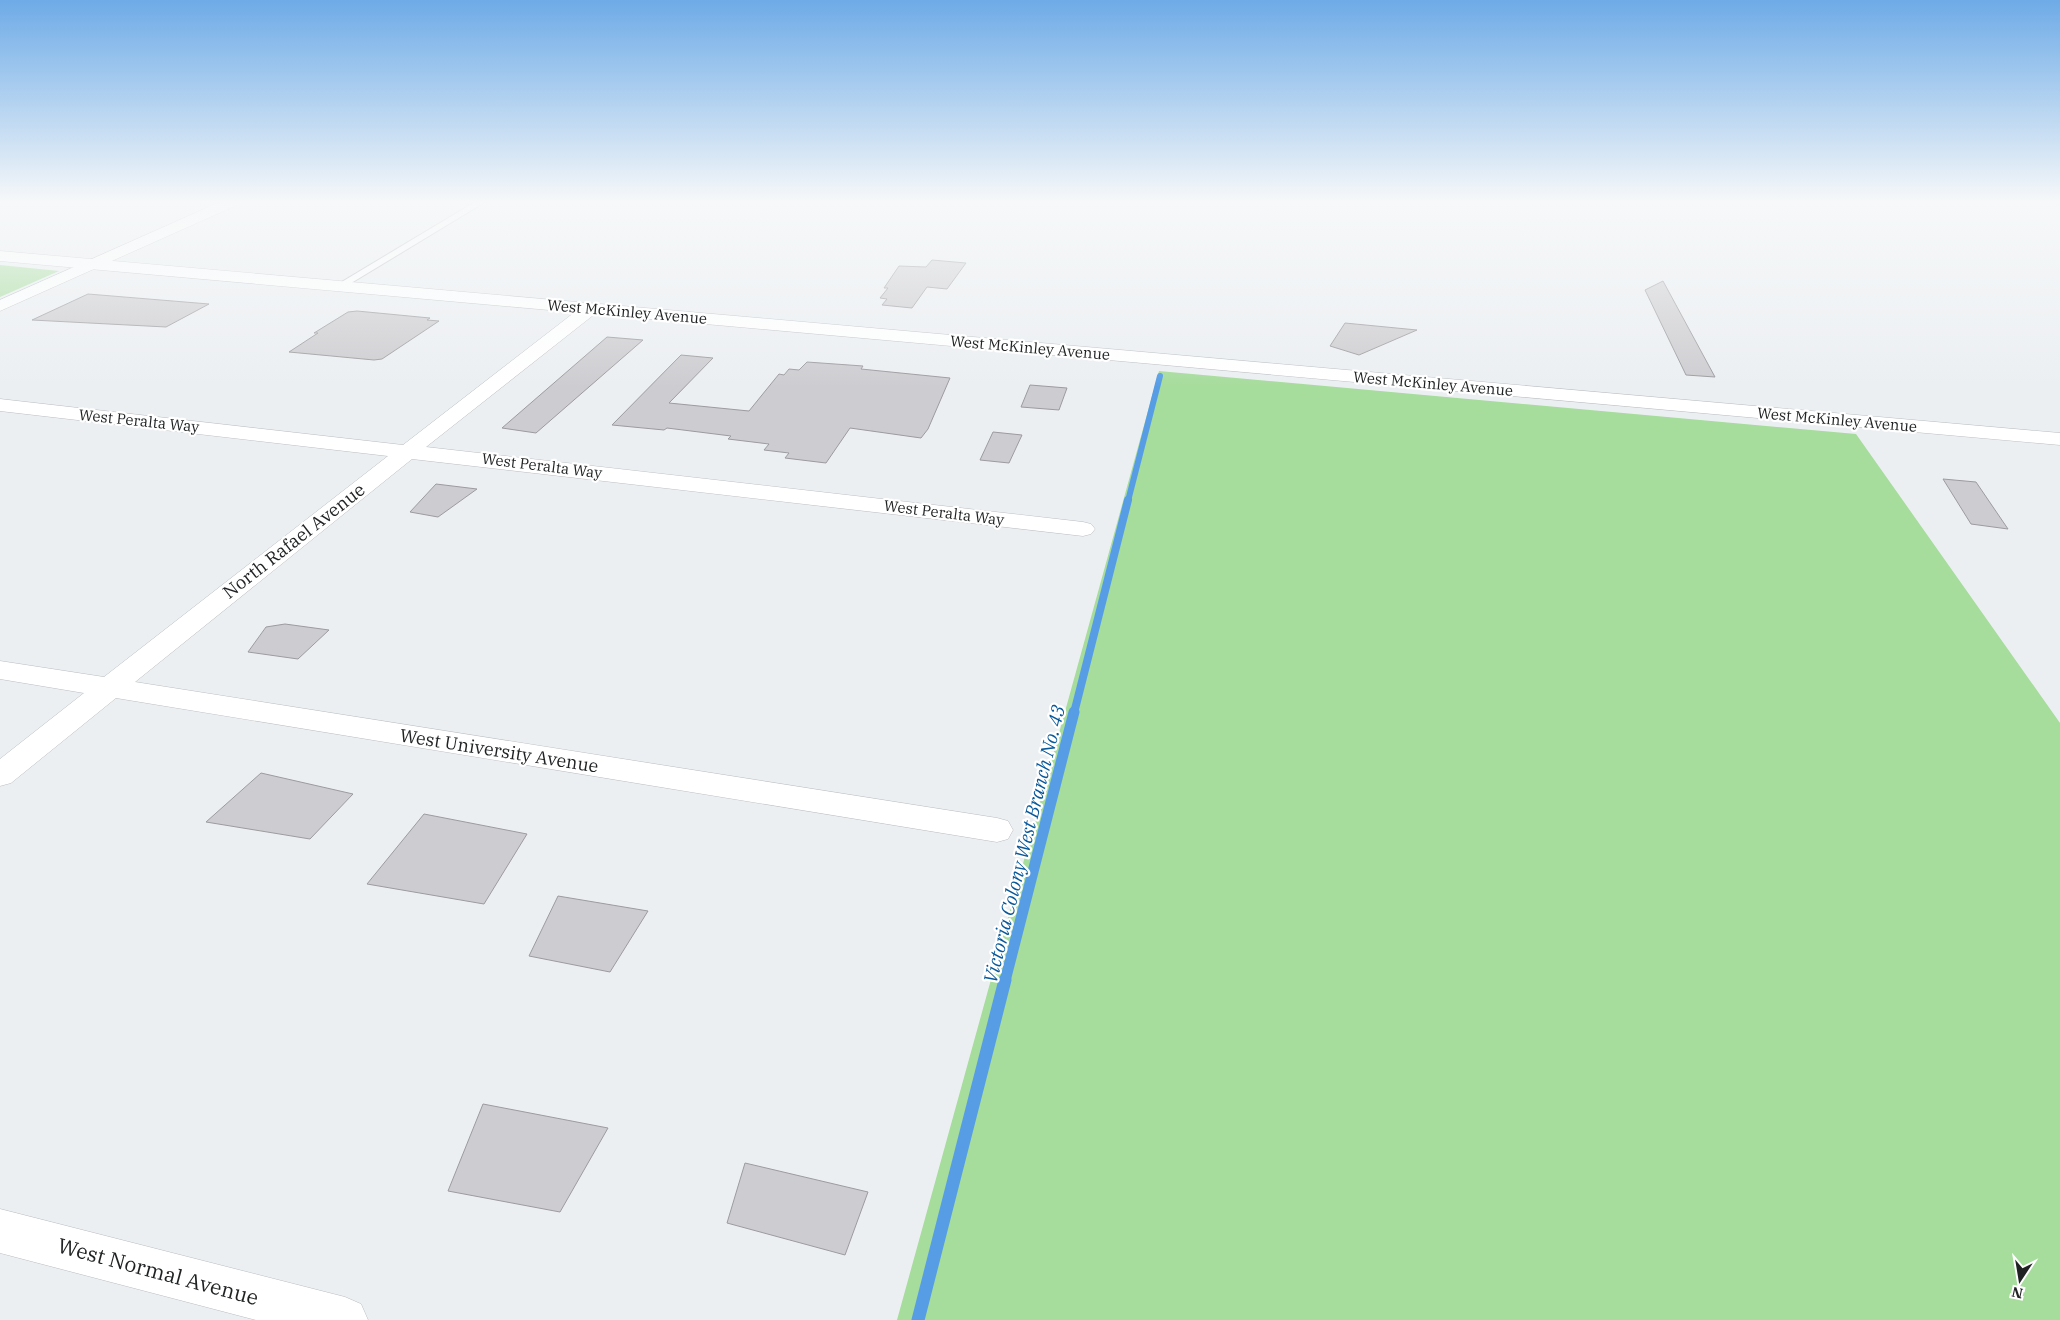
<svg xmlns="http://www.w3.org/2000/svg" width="2060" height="1320" viewBox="0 0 2060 1320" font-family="'IBM Plex Serif',serif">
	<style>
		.green { fill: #a6dc9c }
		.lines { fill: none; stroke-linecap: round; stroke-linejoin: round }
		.stream-far3 { stroke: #579de6; stroke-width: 6 }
		.stream-far2 { stroke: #579de6; stroke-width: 8 }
		.stream-far1 { stroke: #579de6; stroke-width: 11 }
		.stream { stroke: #579de6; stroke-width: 13 }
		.building { fill: #cdccd0; stroke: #9c9b9f }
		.service-casing { stroke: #babdc0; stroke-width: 2 }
		.minor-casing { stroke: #babdc0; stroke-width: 1 }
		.secondary-casing { stroke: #babdc0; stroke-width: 1 }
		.service { fill: #fff; fill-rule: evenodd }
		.minor { fill: #fff; fill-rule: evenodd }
		.secondary { fill: #fff; fill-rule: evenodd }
		.labels { text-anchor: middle; stroke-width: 4.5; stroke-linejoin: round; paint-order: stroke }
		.far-street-label { font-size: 15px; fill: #1f2122; stroke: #fff }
		.street-label { font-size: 18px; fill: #1f2122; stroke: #fff }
		.water-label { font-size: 19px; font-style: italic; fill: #08589a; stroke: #fff }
		.near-street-label { font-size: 21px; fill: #1f2122; stroke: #fff }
	</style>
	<rect width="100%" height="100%" fill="#eceff2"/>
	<path class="green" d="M 0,265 L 59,271 L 0,297 Z
		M 1159,371 L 1856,434 L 2060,723 L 2060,1320 L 897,1320 Z"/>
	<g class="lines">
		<path class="stream-far3" d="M 1128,501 L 1160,376"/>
		<path class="stream-far2" d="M 1074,713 L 1128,500"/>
		<path class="stream-far1" d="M 1005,981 L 1074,712"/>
		<path class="stream" d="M 918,1320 L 1005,980"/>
	</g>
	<path class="building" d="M 932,260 L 966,263 L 947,289 L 927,287 L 912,308 L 882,305 L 887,299 L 880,298 L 888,288 L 884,288 L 899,266 L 926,267 Z
		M 1663,281 L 1715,377 L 1686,375 L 1645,290 Z
		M 88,294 L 209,304 L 166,327 L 32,320 Z
		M 357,311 L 430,318 L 427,320 L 439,321 L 382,359 L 374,360 L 289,352 L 318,333 L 314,333 L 348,312 Z
		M 1345,323 L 1417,330 L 1359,355 L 1330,346 Z
		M 607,337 L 643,340 L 536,433 L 502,428 Z
		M 681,355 L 713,358 L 669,403 L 749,411 L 779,374 L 784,375 L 789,369 L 799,370 L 807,362 L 863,366 L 861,369 L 950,378 L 928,429 L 921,438 L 850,428 L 826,463 L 785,458 L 789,453 L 764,450 L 769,444 L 728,439 L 731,436 L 667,428 L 664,430 L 612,425 Z
		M 1030,385 L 1067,388 L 1059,410 L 1021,407 Z
		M 993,432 L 1022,435 L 1009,463 L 980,460 Z
		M 1943,479 L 1976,482 L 2008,529 L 1971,524 Z
		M 436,484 L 477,489 L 438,517 L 410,512 Z
		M 285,624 L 329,630 L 298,659 L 248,652 L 266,627 Z
		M 261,773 L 353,794 L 310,839 L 206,822 Z
		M 424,814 L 527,834 L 484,904 L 367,884 Z
		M 558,896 L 648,911 L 610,972 L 529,956 Z
		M 483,1104 L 608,1128 L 560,1212 L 448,1191 Z
		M 745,1163 L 868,1192 L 845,1255 L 727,1223 Z"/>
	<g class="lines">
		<defs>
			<path id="service" d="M 475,202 L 485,202 L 343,288 L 337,288 L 335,286 Z"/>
			<path id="minor" d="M 220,202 L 239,202 L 237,205 L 0,311 L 0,300 Z
				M 590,304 L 596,305 L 599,309 L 596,313 L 426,447 L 1083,522 L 1091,524 L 1095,529 L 1091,534 L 1083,536 L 412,459 L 135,682 L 997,818 L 1008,821 L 1013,830 L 1008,839 L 997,842 L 116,698 L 11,783 L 0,786 L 0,759 L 84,693 L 0,679 L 0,661 L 104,677 L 388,456 L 0,411 L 0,399 L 403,445 L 584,305 Z
				M 0,1209 L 345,1297 L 361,1304 L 368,1320 L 256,1320 L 0,1253 Z"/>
			<path id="secondary" d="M 0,251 L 2060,433 L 2060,445 L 0,261 Z"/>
		</defs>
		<use href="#service" class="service-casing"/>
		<use href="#minor" class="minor-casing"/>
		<use href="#secondary" class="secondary-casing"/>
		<use href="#service" class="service"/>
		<use href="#minor" class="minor"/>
		<use href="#secondary" class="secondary"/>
	</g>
	<linearGradient id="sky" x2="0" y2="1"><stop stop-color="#6eabe7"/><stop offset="0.52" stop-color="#f6f8f9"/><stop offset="1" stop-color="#f6f8f9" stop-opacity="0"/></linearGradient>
	<rect width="2060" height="387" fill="url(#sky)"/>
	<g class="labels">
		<g class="far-street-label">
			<text transform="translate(627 312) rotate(5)" y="5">West McKinley Avenue</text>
			<text transform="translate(1030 348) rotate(5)" y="5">West McKinley Avenue</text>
			<text transform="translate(1433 384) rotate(5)" y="5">West McKinley Avenue</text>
			<text transform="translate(1837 420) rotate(5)" y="5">West McKinley Avenue</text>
			<text transform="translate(139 421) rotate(6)" y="5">West Peralta Way</text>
			<text transform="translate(542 466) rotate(7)" y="5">West Peralta Way</text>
			<text transform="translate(944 513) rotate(7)" y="5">West Peralta Way</text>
		</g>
		<g class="street-label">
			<text transform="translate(294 541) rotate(-38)" y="6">North Rafael Avenue</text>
			<text transform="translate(499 751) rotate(9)" y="6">West University Avenue</text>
		</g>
		<g class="water-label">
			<text transform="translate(1024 844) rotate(-76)" y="7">Victoria Colony West Branch No. 43</text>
		</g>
		<g class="near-street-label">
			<text transform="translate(158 1272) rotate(15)" y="7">West Normal Avenue</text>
		</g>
	</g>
	<g transform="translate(2020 1280) rotate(192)" stroke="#ffffff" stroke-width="4" paint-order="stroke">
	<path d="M0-4L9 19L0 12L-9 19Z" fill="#1f2122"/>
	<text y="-8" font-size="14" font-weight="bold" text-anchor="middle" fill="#1f2122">N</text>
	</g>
</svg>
